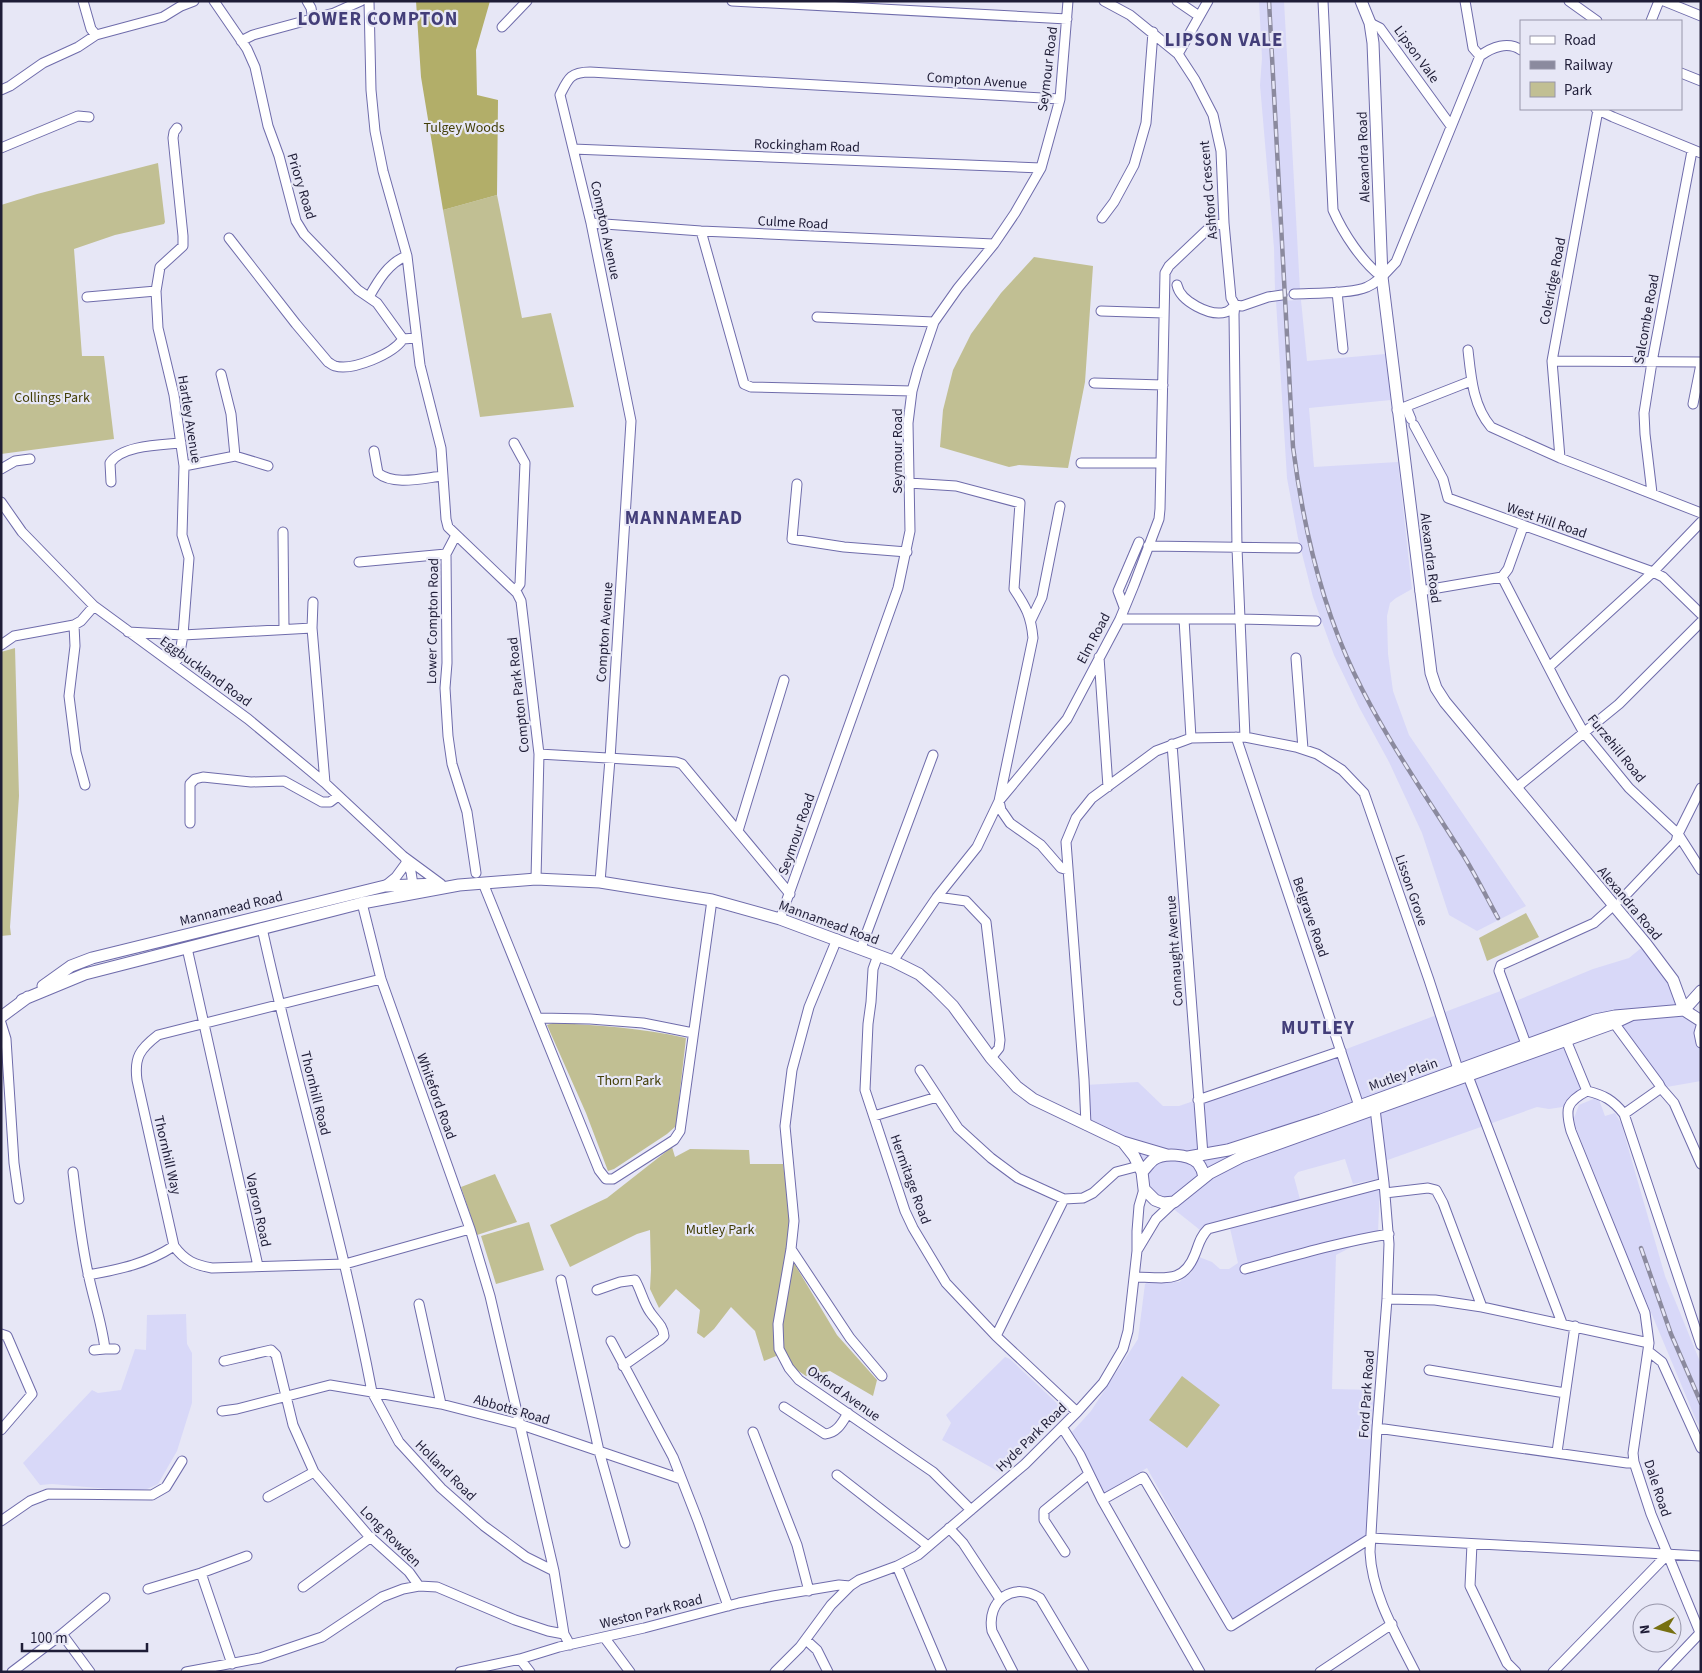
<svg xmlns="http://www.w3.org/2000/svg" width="1702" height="1673" viewBox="0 0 1702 1673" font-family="'Source Sans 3',sans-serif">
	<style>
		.built { fill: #d8d8f8 }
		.green { fill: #c1bf93 }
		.forest { fill: #b2ae69 }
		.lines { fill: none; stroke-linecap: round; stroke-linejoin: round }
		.minor-casing { stroke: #6f6cab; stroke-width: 11 }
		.major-casing { stroke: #6f6cab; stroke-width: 13 }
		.minor { stroke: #fff; stroke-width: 9 }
		.major { stroke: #fff; stroke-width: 11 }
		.rail-casing { stroke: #8b8a9e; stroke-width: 4.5 }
		.rail { stroke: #e7e7f6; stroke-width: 2.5; stroke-dasharray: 8; stroke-linecap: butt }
		.labels { text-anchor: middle; stroke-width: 4.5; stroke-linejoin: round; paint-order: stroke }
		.street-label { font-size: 14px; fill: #1f1d37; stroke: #e7e7f6 }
		.park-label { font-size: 14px; fill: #423e06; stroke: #e7e7f6 }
		.district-label { font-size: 19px; font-weight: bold; letter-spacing: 1px; fill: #433e79; stroke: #e7e7f6 }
	</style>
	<rect width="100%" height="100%" fill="#e7e7f6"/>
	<path class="built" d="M 1259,1 L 1284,1 L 1300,290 L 1275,290 L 1274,248 L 1260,85 L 1262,58 Z
		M 1301,300 L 1307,361 L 1385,354 L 1391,400 L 1309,408 L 1314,467 L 1398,462 L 1412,589 L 1396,598 L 1390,603 L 1387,616 L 1388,654 L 1393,691 L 1409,735 L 1526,906 L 1477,931 L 1449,915 L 1422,833 L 1389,762 L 1359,707 L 1334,655 L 1313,597 L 1298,538 L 1287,478 L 1276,301 Z
		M 1646,944 L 1673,980 L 1680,1015 L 1700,1029 L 1701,1081 L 1661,1088 L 1613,1023 L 1565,1039 L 1587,1091 L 1569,1106 L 1549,1109 L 1537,1107 L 1382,1162 L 1381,1178 L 1353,1184 L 1345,1159 L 1298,1172 L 1294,1177 L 1301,1203 L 1200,1230 L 1156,1195 L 1122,1141 L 1087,1125 L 1085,1085 L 1138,1082 L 1163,1106 L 1179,1106 L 1341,1051 L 1506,989 L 1511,1003 L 1593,969 L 1629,958 Z
		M 1598,1097 L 1605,1116 L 1615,1113 L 1621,1123 L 1665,1276 L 1701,1364 L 1701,1429 L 1696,1420 L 1630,1262 L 1576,1128 L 1574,1118 L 1579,1105 Z
		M 1380,1184 L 1378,1233 L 1336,1255 L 1332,1389 L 1375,1390 L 1367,1536 L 1232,1621 L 1147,1468 L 1104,1493 L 1072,1432 L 1091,1411 L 1138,1339 L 1145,1284 L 1152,1279 L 1179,1282 L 1191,1273 L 1199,1257 L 1212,1262 L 1220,1269 L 1229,1269 L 1238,1263 L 1229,1224 Z
		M 186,1314 L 187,1344 L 192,1353 L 192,1403 L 177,1451 L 158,1484 L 147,1489 L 132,1491 L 52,1484 L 40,1485 L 23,1463 L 92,1390 L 98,1393 L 121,1390 L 135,1349 L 146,1350 L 147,1315 Z
		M 1005,1357 L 1010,1359 L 1063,1409 L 1064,1415 L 1001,1473 L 942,1440 L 951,1423 L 946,1415 Z"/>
	<path class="green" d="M 158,163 L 165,222 L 164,224 L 115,235 L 74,249 L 82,356 L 104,356 L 114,439 L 1,454 L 1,205 L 37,194 Z
		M 497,195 L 522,318 L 551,313 L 574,407 L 480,417 L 443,210 Z
		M 1034,257 L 1093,266 L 1085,382 L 1068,468 L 1019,465 L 1009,467 L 940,447 L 943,410 L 953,370 L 971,334 L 1001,293 Z
		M 15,648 L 19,796 L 10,927 L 11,935 L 1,936 L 1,652 Z
		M 1526,913 L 1539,937 L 1487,961 L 1479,938 Z
		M 553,1023 C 598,1025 642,1028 686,1038 L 676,1126 L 667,1134 L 614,1169 L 608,1171 L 586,1113 L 547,1025 Z
		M 672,1147 L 675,1157 L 690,1149 L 749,1150 L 750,1164 L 783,1164 L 791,1221 L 788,1253 L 837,1335 L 877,1380 L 873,1396 L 830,1371 L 806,1376 L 776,1356 L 764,1361 L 755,1331 L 731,1307 L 714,1329 L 704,1338 L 697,1333 L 700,1310 L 676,1289 L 659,1308 L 650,1289 L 651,1270 L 650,1230 L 637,1234 L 570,1267 L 550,1225 L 607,1198 Z
		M 495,1174 L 517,1222 L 477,1235 L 461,1187 Z
		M 529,1222 L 544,1270 L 496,1284 L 481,1236 Z
		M 1182,1376 L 1220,1405 L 1187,1448 L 1149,1420 Z"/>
	<path class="forest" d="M 416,1 L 490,1 L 476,50 L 477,95 L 498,100 L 497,195 L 443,210 L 421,77 Z"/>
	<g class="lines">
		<defs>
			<path id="minor" d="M 83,1 L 91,29 L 96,35
				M 214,1 L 247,49 L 255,67 L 268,126 L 279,156 L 296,221 L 304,234 L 358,290 L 377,303 L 403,339 L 416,338
				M 307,1 L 311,8 L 313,20
				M 369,1 L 371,90 L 375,131 L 383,171 L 407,256 L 420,365 L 441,448 L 446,519 L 448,527 L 517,593 L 521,601 L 539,754 L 536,879
				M 732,1 L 1067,19
				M 1104,1 L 1130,15 L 1178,54 L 1195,80 L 1213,115 L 1221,151 L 1224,223 L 1231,298 L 1235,305
				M 1177,1 L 1199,16
				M 1323,1 L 1333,210 C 1343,233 1362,262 1382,277
				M 1465,1 L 1473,48 L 1480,56
				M 1569,1 L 1597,21
				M 1664,1 L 1701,16
				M 1651,21 L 1659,1
				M 1370,23 L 1380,28 L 1451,126
				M 502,27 L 527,1
				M 241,41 L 253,35 L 334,13 L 361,1
				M 1178,54 L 1208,1
				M 1681,73 L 1701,81
				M 1,90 L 10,86 L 43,63 L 78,47 L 96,35 L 163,17 L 181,6 L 194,1
				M 1596,109 L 1613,117 L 1701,153
				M 1,148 L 78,116 L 89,117
				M 573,149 L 1041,168
				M 1102,218 L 1114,202 L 1134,165 L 1146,123 L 1153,32
				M 591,223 L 701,231 L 994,244
				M 701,231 L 744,384 L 751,387 L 912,391
				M 229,238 L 296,324 L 328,362 C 330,363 332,365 335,366 C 353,371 393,354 403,339
				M 1177,285 C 1180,301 1210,317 1226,312 C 1230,311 1233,307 1235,305
				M 1337,292 L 1343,349
				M 1294,294 C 1312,293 1352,294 1367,287 C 1379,282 1387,271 1396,262 L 1480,56 C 1492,47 1508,41 1521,50
				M 87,297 L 156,291
				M 369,297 C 378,281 389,262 407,256
				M 1235,305 L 1234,314 L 1237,548 L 1245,737
				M 1235,305 L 1242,306 L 1268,297 L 1282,295
				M 1101,311 L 1164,313
				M 817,317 L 934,322
				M 1468,350 C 1471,377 1473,406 1491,427 L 1560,458 L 1701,513
				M 1552,361 L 1701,362
				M 221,374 L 231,414 L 235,456
				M 1094,383 L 1163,385
				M 1693,404 L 1701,364
				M 1406,407 L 1411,419
				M 1397,410 L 1471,381
				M 1414,425 L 1443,479 L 1448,498 L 1653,572 L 1663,577 L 1701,614
				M 514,443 L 525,463 L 520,584 L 515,591
				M 374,451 L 378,473 C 394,486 423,478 443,476
				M 1560,458 L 1552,361 L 1598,110
				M 1081,463 L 1161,463
				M 184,466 L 235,456 L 268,466
				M 1,469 L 15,461 L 30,459
				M 111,482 L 110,463 C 122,445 161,445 181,443
				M 909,483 L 956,486 L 1020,503 L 1014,589 C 1026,607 1031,616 1033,638 L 999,801 L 1001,810 L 1010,823 L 1041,845 L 1061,868 L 1068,870
				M 797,484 L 792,539 L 844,547 L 907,552
				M 1652,493 L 1645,434 L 1644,413 L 1652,362 L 1692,151
				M 1,502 L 22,532 L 94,606 L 248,719 L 325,783 L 403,856 L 441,884
				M 283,532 L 284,629
				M 456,535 L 446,554 L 447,663 L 445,688 L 448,736 L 452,764 L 467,812 L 476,873
				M 1148,546 L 1297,548
				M 359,562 L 446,554
				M 1502,577 L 1565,699 L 1584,733 L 1629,788 L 1678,834 L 1701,870
				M 1420,591 L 1502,577 L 1508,569 L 1523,527
				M 313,602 L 312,628 L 325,783
				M 1124,607 L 1118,591 L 1139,542
				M 1120,619 L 1239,619 L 1316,621
				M 1184,619 L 1191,738
				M 1031,620 L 1042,597 L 1060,506
				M 74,625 L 75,646 L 69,696 L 76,752 L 85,785
				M 128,632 L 183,635 L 312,628
				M 1,645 L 14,636 L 74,625 L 81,621 L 94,606
				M 1099,657 L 1108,787
				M 1296,658 L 1303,749
				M 173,664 L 179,658 L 183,635 L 189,558 L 182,535 L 184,466 L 174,395 L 158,328 L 156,291 L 160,267 L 183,246 L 183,236 L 173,138 L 174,132 L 177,128
				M 1549,667 L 1653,572 L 1701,522
				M 1236,737 L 1359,1106
				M 1172,744 L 1203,1155
				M 539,754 L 676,762 L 682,764 L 790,894
				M 1516,788 L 1619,704 L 1701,622
				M 190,823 L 190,784 L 195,779 L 203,777 L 251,782 L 284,781 L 322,802 L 330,802 L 338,796
				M 738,831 L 784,680
				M 405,858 L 411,872 L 414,891
				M 600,882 L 610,759 L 631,421 L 591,223 L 560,95 C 568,79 570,72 590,72 L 1060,99
				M 483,883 L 599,1170 L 606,1179 L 613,1179 L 674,1140 L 680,1131 L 712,900
				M 385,886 L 396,877 L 407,862
				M 937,897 L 966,901 L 986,922 L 1000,1040 L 999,1048 L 991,1058
				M 1621,900 L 1676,842 L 1678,834 L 1701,788
				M 362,903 L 381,979 L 470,1229 L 490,1296 L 554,1571 L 564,1634 L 570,1645
				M 780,919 L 898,588 L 910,531 L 908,423 L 912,391 L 918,369 L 934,322 L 958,288 L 994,244 L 1015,213 L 1041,168 L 1060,99 L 1068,1
				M 262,928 C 296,1083 342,1235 372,1392 L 399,1442 L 441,1488 L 484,1526 L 526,1557 L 554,1571
				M 837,939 L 809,1007 L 792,1070 L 785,1126 L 794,1221 L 791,1249 L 778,1324 L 779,1349 L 789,1368 L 799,1380 L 933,1472 L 971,1510
				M 187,948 L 258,1266
				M 861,948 L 933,755
				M 878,955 L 873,969 L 871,1002 L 868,1024 L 865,1090 L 905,1211 L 913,1228 L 946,1283 L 996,1336 L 1077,1412
				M 893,961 L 937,897 L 977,847 L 999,801 L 1067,719 L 1120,619 L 1134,585 L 1159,519 L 1160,509 L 1165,273 L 1169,266 L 1208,229 L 1213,226 L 1224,223
				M 381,979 L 158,1035 C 140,1049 134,1057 137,1080 L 174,1246 C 185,1261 195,1265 212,1268 L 345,1264 L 470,1229
				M 539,1018 L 590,1019 L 643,1023 L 693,1033
				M 1,1023 L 6,1039 L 14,1163 L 19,1199
				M 1614,1023 L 1659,1084 L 1661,1088 L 1674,1103 L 1701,1164
				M 1701,1026 L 1699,1033 L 1701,1043
				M 1566,1040 L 1587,1091
				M 1526,1044 L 1499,971 L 1501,965 L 1594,923 L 1614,905
				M 920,1070 L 958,1128 L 991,1158 L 1018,1178 L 1064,1199 L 1083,1198 L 1093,1193 L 1116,1172 L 1139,1166
				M 1468,1076 L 1562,1323
				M 1587,1091 C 1566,1102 1565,1109 1571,1131 L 1645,1313 L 1649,1343 L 1633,1453 L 1634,1462 L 1651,1514 L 1701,1635
				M 1587,1091 C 1604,1095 1613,1100 1624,1114 L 1701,1345
				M 1198,1100 L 1341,1051
				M 1375,1109 L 1384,1183 L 1389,1244 L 1387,1299 L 1377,1428 L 1370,1552 C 1372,1595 1396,1634 1415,1672
				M 1624,1114 L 1661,1088
				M 874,1116 L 937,1097
				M 1086,1125 L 1084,1079 L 1066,842 L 1076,818 L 1092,798 L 1156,751 L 1191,738 L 1245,737 L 1296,747 L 1317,754 L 1342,770 L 1364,793 L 1429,980 L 1458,1069
				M 73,1172 C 77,1206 81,1240 88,1273 C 93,1298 102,1323 105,1349 L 94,1350
				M 1385,1193 L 1428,1188 L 1436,1190 L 1443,1203 L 1482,1307
				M 791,1249 L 850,1338 L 882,1376
				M 1138,1249 L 1156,1219 L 1174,1202
				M 1245,1269 C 1293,1256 1340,1242 1389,1234
				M 88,1275 C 121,1269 146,1264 174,1246
				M 1135,1277 C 1163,1277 1183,1285 1195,1254 C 1199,1244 1200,1237 1208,1229 L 1384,1183
				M 561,1280 L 599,1451 L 625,1543
				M 597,1290 L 620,1282 L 635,1280 C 641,1290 643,1302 650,1312 C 656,1321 663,1325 664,1336 L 660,1340 L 623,1366
				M 1387,1299 L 1435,1300 L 1482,1307 L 1649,1343
				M 419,1304 L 441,1404
				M 1,1334 L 7,1336 L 32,1394 L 1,1430
				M 996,1336 L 1064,1199
				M 611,1341 L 673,1457 L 698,1521 L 728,1606
				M 105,1349 L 115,1349
				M 1648,1351 L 1662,1362 L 1701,1448
				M 224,1361 L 271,1350 L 276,1355 L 293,1425 L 314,1472 L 368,1535 L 409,1572 L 419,1586 L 437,1587 L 515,1620 L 548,1631 L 564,1634
				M 1429,1370 L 1565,1393
				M 784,1407 L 825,1434 C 837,1433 842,1423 848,1413
				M 222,1411 L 237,1409 L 330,1385 L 372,1392 L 441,1404 L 519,1424 L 681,1479
				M 1062,1427 L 1080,1455 L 1102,1500 L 1200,1672
				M 1377,1428 L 1627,1463 L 1634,1462
				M 753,1432 L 797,1545 L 809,1591
				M 1557,1452 L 1575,1326
				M 837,1475 L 928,1546
				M 268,1497 L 314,1472
				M 1102,1500 L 1143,1477 L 1231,1626 L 1371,1538 L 1701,1556
				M 1,1521 L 30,1501 L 48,1494 L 152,1495 L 166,1487 L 182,1461
				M 949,1528 L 963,1543 L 1000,1599
				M 1472,1544 L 1470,1586 L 1507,1663 L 1516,1672
				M 1065,1552 L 1044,1520 L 1044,1511 L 1089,1474
				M 897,1566 L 942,1672
				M 201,1573 L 232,1664
				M 303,1587 L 371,1537
				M 148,1589 L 201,1573 L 247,1556
				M 62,1634 L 90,1672
				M 604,1637 L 630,1672
				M 806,1640 L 817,1650 L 828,1672
				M 520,1659 L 530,1672
				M 12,1672 L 62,1634 L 105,1598
				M 186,1672 L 260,1658 L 322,1637 L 382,1597 L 403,1589 L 419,1586
				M 460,1672 L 520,1659 L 559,1647 L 644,1628 L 739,1603 L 773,1596 L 839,1585 L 850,1586
				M 775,1672 L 800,1647 L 831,1605 L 850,1586 L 859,1580 L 897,1566 L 918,1555 L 1025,1464 L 1077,1412 L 1103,1383 L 1123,1349 L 1128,1331 L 1137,1251 L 1137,1231 L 1139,1206 L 1144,1189
				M 1013,1672 L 992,1631 C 986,1600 1014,1581 1040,1598 L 1084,1672
				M 1320,1672 L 1392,1624
				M 1553,1672 L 1667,1555
				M 1663,1672 L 1700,1633"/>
			<path id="major" d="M 1361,1 L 1370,23 L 1373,43 L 1382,277 L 1431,673 L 1436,688 L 1445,702 L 1646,944 L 1673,980 L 1684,1010
				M 43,986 L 71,966 L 92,958 L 385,886 L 438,884
				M 22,1000 L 85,974 L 362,903 L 459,885 L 536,879 L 600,882 L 712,900 L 780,919 L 893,961 L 919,974 L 936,989 L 953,1006 L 991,1058 L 1017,1087 L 1033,1099 L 1123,1142 L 1167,1155
				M 1684,1010 L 1701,991
				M 1684,1010 L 1701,1021
				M 1,1017 L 28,997
				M 1123,1142 L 1134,1156 L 1142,1172
				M 1188,1157 L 1228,1150 L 1321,1120 L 1595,1020 L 1615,1016 L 1684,1010
				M 1204,1177 C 1203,1171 1202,1168 1198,1163 C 1188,1154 1163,1152 1153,1160 C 1149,1163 1146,1168 1142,1172 L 1144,1189 L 1155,1200 L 1163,1203 L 1174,1202 L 1210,1173 L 1241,1157 L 1614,1023 L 1631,1015"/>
		</defs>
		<use href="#minor" class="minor-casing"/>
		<use href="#major" class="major-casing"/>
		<use href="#minor" class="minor"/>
		<use href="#major" class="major"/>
		<defs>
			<path id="rail" d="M 1269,1 L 1293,447 C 1303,525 1320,602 1354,673 C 1385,738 1427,797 1465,858 C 1477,878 1487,898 1498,918
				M 1641,1248 L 1671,1334 L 1701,1403"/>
		</defs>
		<use href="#rail" class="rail-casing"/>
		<use href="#rail" class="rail"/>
	</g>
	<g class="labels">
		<g class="street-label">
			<text transform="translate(1417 54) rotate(54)" y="5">Lipson Vale</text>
			<text transform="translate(1047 69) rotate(-83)" y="5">Seymour Road</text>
			<text transform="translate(977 80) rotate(4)" y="5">Compton Avenue</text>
			<text transform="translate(807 145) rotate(2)" y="5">Rockingham Road</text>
			<text transform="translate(1363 157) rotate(-92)" y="5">Alexandra Road</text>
			<text transform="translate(302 186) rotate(73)" y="5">Priory Road</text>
			<text transform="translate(1208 190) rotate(-95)" y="5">Ashford Crescent</text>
			<text transform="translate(793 222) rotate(3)" y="5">Culme Road</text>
			<text transform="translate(606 230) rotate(78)" y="5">Compton Avenue</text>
			<text transform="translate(1552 281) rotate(-79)" y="5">Coleridge Road</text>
			<text transform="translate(1646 319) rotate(-80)" y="5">Salcombe Road</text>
			<text transform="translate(190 419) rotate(81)" y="5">Hartley Avenue</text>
			<text transform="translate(897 451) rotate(-90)" y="5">Seymour Road</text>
			<text transform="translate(1547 520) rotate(19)" y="5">West Hill Road</text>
			<text transform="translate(1431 558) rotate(83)" y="5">Alexandra Road</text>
			<text transform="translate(432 621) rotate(-89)" y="5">Lower Compton Road</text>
			<text transform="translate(604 632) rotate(-86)" y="5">Compton Avenue</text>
			<text transform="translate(1093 638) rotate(-62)" y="5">Elm Road</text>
			<text transform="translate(206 671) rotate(36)" y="5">Eggbuckland Road</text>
			<text transform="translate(518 695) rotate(-96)" y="5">Compton Park Road</text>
			<text transform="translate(1617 748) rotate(51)" y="5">Furzehill Road</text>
			<text transform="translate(796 834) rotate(-71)" y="5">Seymour Road</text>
			<text transform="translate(1412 890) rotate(71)" y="5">Lisson Grove</text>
			<text transform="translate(1630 903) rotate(50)" y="5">Alexandra Road</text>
			<text transform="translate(231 908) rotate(-14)" y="5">Mannamead Road</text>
			<text transform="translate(1311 917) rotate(71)" y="5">Belgrave Road</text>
			<text transform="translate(829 922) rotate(20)" y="5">Mannamead Road</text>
			<text transform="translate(1174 951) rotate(-94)" y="5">Connaught Avenue</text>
			<text transform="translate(1403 1074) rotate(-20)" y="5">Mutley Plain</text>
			<text transform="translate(316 1093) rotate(76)" y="5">Thornhill Road</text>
			<text transform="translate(437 1096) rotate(70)" y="5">Whiteford Road</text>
			<text transform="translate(168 1155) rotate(77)" y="5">Thornhill Way</text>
			<text transform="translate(911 1179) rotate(70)" y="5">Hermitage Road</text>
			<text transform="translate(259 1210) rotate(78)" y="5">Vapron Road</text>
			<text transform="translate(844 1393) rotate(35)" y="5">Oxford Avenue</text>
			<text transform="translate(1366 1394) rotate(-86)" y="5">Ford Park Road</text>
			<text transform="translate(512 1409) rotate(16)" y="5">Abbotts Road</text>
			<text transform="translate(1031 1437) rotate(-44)" y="5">Hyde Park Road</text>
			<text transform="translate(446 1470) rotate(45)" y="5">Holland Road</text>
			<text transform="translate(1658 1488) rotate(72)" y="5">Dale Road</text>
			<text transform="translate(391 1536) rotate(45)" y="5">Long Rowden</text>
			<text transform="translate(651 1611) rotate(-14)" y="5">Weston Park Road</text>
		</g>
		<g class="park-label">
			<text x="464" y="132">Tulgey Woods</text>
			<text x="52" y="402">Collings Park</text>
			<text x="629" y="1085">Thorn Park</text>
			<text x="720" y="1234">Mutley Park</text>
		</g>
		<g class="district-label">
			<text x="378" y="25">LOWER COMPTON</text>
			<text x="1224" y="46">LIPSON VALE</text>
			<text x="684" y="524">MANNAMEAD</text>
			<text x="1318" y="1034">MUTLEY</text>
		</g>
	</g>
	<rect width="1702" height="1673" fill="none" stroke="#1f1d37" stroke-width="5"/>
	<rect x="1520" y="20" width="162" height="90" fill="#e7e7f6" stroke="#9796aa"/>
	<rect x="1530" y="36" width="25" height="8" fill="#ffffff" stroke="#9796aa"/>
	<text x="1564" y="45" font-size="15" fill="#1f1d37">Road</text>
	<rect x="1530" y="61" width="25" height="8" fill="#8b8a9e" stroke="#9796aa"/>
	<text x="1564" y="70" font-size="15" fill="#1f1d37">Railway</text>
	<rect x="1530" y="82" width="25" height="15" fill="#c1bf93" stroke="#9796aa"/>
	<text x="1564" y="95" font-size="15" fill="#1f1d37">Park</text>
	<g transform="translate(1657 1628) rotate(263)"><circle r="24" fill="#e7e7f6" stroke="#9796aa"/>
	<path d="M0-4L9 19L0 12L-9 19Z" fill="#777011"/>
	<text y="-8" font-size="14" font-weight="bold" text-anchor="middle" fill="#1f1d37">N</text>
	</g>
	<path d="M22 1643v8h125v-8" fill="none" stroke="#1f1d37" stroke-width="2.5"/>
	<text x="30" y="1643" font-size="15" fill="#1f1d37" stroke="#e7e7f6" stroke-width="4" paint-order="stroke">100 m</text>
</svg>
